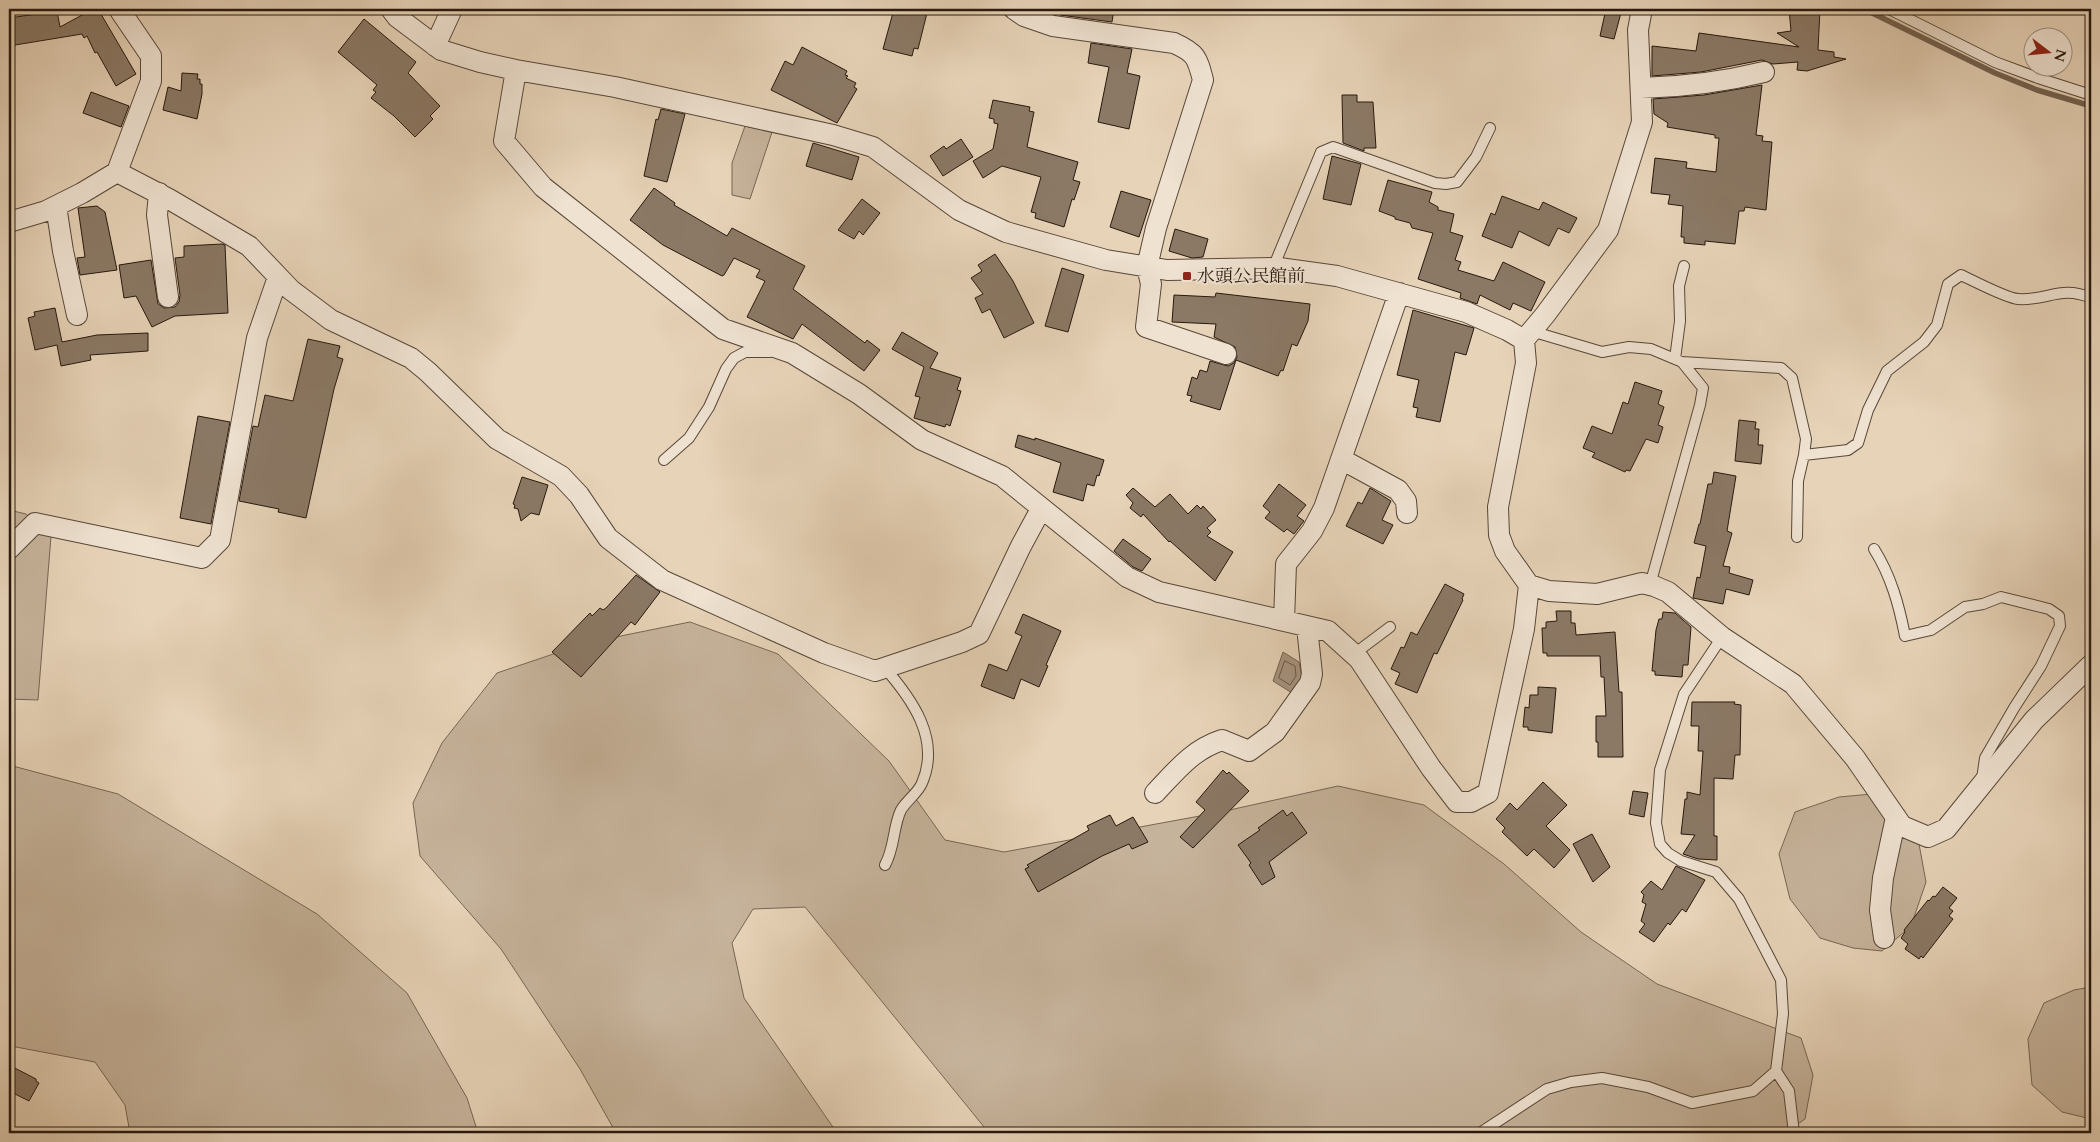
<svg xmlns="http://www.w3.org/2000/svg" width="2100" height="1142" viewBox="0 0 2100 1142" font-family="Cardo,'Noto Serif JP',serif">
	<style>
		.green { fill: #c6b39b; stroke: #766654 }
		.water { fill: #a6937e; stroke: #736251 }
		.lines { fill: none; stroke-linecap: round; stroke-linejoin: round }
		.shore { stroke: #665646; stroke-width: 1 }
		.stream { stroke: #736251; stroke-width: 5.5 }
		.building { fill: #8b7966; stroke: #27180e }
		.service-casing { stroke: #574738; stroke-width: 12 }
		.minor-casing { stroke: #574738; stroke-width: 22 }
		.service { stroke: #efe2d1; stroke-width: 10 }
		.minor { stroke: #efe2d1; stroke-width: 20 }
		.poi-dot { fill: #8f2418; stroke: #efe2d1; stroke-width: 2 }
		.labels { text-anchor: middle; stroke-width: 4; stroke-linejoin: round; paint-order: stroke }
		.poi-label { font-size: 18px; fill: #27180e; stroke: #efe2d1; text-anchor: start }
	</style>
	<rect width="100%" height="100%" fill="#e7d3b8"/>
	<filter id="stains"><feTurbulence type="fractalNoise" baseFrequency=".004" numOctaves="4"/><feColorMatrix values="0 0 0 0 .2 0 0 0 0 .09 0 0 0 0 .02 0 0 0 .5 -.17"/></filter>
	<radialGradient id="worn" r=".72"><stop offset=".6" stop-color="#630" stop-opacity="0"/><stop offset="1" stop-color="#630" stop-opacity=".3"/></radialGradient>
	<path class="green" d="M 745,126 L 772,132 L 750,199 L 732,195 L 732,163 Z
		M 9,510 L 26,514 L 51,536 L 38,700 L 9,699 Z
		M 690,622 L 778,654 L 889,761 L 945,840 L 1004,852 L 1216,813 L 1338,786 L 1424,805 L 1504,864 L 1581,932 L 1657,984 L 1801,1038 L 1813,1075 L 1805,1119 L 1785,1133 L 989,1133 L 805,907 L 753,909 L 732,943 L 744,998 L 837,1133 L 616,1133 L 580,1069 L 501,949 L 420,856 L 413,803 L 442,743 L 497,673 L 586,643 Z
		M 9,765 L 118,794 L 317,914 L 407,993 L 467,1098 L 478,1133 L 130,1133 L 125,1105 L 95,1062 L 16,1047 L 9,1043 Z
		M 1872,794 L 1919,844 L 1926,882 L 1911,926 L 1882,951 L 1853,948 L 1820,938 L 1790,899 L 1779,854 L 1795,812 L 1839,797 Z
		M 2091,987 L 2091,1119 L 2062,1112 L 2032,1085 L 2028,1039 L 2044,1003 L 2074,990 Z"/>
	<path class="water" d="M 1283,652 L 1299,662 L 1302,677 L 1292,693 L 1273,681 Z"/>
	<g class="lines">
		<path class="shore" d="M 1285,661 L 1295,666 L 1296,676 L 1290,685 L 1279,678 Z"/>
		<path class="stream" d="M 1864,9 L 1995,73 L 2037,90 L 2091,106"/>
	</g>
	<path class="building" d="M 93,9 L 98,9 L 136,74 L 116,86 L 97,52 L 95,53 L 87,36 L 84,38 L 82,34 L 9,46 L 9,18 L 57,11 L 60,27 Z
		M 894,9 L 928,9 L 918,49 L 914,48 L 912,56 L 883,49 Z
		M 1061,9 L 1114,9 L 1112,22 L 1060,15 Z
		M 1606,9 L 1622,9 L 1614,39 L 1600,36 Z
		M 1789,9 L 1820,9 L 1818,50 L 1834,52 L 1834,57 L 1846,59 L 1807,71 L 1797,70 L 1798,62 L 1773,64 L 1762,60 L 1701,72 L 1652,76 L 1652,46 L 1696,51 L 1699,33 L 1799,47 L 1777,33 L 1791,31 Z
		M 364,19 L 416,62 L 408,73 L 440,106 L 430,116 L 433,119 L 415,137 L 394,116 L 371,98 L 376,92 L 373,90 L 377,85 L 338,52 Z
		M 1091,43 L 1132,49 L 1127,73 L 1140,76 L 1129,129 L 1098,122 L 1109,67 L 1088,63 Z
		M 802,47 L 847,71 L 845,75 L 848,76 L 846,78 L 856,83 L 854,87 L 857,89 L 837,123 L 771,90 L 785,61 L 793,65 Z
		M 182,73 L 198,74 L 197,79 L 200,79 L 200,84 L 202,84 L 202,94 L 197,119 L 163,110 L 168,87 L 181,91 Z
		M 1762,85 L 1756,135 L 1763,136 L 1762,141 L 1772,142 L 1766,210 L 1745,207 L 1744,211 L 1739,211 L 1735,244 L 1705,241 L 1705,245 L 1684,243 L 1684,237 L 1681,237 L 1683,206 L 1668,204 L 1670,195 L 1651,193 L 1655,158 L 1687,162 L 1686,168 L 1716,172 L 1719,138 L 1715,138 L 1715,135 L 1667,127 L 1668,123 L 1654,114 L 1653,99 L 1704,95 Z
		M 91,92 L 129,106 L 121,127 L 83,113 Z
		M 1342,95 L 1357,95 L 1357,102 L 1373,102 L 1376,148 L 1364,148 L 1364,151 L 1343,143 Z
		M 993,100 L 1030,107 L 1029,111 L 1034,112 L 1027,147 L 1078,162 L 1073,180 L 1080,182 L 1074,200 L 1072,199 L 1064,227 L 1035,218 L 1036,213 L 1031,212 L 1041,177 L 1002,166 L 983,178 L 973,161 L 993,149 L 998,124 L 994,123 L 994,119 L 989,118 Z
		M 661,109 L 685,114 L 667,182 L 644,176 L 656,119 L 658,120 Z
		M 961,139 L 973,157 L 943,176 L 930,156 L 944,146 L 946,149 Z
		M 813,143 L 859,157 L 852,180 L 806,166 Z
		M 1332,156 L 1361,164 L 1351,205 L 1323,199 Z
		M 1388,180 L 1432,192 L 1429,202 L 1438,207 L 1438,210 L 1454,214 L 1450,232 L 1463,236 L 1455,260 L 1461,262 L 1458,270 L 1494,281 L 1503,262 L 1545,282 L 1531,311 L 1513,303 L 1510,310 L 1480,295 L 1477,304 L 1460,298 L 1461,293 L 1418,279 L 1433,233 L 1412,228 L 1410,223 L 1395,219 L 1395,217 L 1379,211 Z
		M 654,188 L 675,203 L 674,205 L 727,236 L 732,228 L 805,266 L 793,289 L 865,343 L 867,340 L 880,350 L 864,371 L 802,324 L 793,339 L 747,317 L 765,281 L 756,277 L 760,270 L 734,258 L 724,275 L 722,276 L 663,245 L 630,220 Z
		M 1121,191 L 1151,200 L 1139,237 L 1110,227 Z
		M 1502,196 L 1539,210 L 1543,202 L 1577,218 L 1569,233 L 1558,228 L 1549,246 L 1519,231 L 1512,248 L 1482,236 L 1491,213 L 1495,215 Z
		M 862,199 L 880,213 L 863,235 L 859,231 L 854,239 L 838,230 Z
		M 97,206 L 105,212 L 117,270 L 80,275 L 77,258 L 85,257 L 78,208 Z
		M 1175,229 L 1208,239 L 1203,257 L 1192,258 L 1169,251 Z
		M 222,244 L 225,245 L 228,313 L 175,316 L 152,327 L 136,296 L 124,298 L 119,265 L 151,260 L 158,304 L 164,308 L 175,307 L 179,302 L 180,295 L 175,258 L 184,257 L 184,246 Z
		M 995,254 L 1013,281 L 1034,323 L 1004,338 L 990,309 L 982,313 L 975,298 L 983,294 L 971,278 L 982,271 L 978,265 Z
		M 1062,268 L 1084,275 L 1068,332 L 1045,326 Z
		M 1216,293 L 1310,304 L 1308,321 L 1297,346 L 1292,344 L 1283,371 L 1281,370 L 1278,376 L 1236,360 L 1220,410 L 1190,401 L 1192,396 L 1187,395 L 1192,377 L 1197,379 L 1200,370 L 1207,372 L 1210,361 L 1228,366 L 1234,363 L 1237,357 L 1235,347 L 1214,337 L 1216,324 L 1172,322 L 1174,295 L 1215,297 Z
		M 55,308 L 62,342 L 97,335 L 148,333 L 148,351 L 90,355 L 91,360 L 61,366 L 57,345 L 35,350 L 28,318 L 35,316 L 34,312 Z
		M 1413,310 L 1474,328 L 1466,355 L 1455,352 L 1440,422 L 1416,417 L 1418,408 L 1413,407 L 1419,380 L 1397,375 Z
		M 902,332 L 938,353 L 930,368 L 961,378 L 957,390 L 961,391 L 950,426 L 946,424 L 945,427 L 914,418 L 920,397 L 915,396 L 924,367 L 892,349 Z
		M 308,339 L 340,346 L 337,357 L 343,359 L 334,389 L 306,518 L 278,512 L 279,509 L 239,501 L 253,426 L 258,427 L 265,395 L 293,401 Z
		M 1635,382 L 1662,391 L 1658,404 L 1664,407 L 1658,425 L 1663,427 L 1658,443 L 1646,439 L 1630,471 L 1626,470 L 1625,472 L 1592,457 L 1595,453 L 1583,448 L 1592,426 L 1612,434 L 1623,402 L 1628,404 Z
		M 198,416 L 230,422 L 211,524 L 180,518 Z
		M 1739,420 L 1756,422 L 1755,429 L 1759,429 L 1758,445 L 1763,445 L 1761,464 L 1735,461 Z
		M 1018,435 L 1035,440 L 1035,438 L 1104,460 L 1099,476 L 1097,475 L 1094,486 L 1087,484 L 1083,501 L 1053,492 L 1061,463 L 1015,447 Z
		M 1714,472 L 1736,476 L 1727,531 L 1732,533 L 1723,566 L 1730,567 L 1729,573 L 1753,580 L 1749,595 L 1726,589 L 1723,604 L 1693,598 L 1697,577 L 1700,578 L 1706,546 L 1694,543 L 1699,524 L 1700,524 L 1708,484 L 1712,484 Z
		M 522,477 L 548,485 L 539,515 L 531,513 L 521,521 L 518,509 L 514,508 L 515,505 L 513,504 Z
		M 1279,484 L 1306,505 L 1297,516 L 1304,521 L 1294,534 L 1287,529 L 1284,532 L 1265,518 L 1270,512 L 1263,506 Z
		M 1133,488 L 1155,507 L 1170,494 L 1188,514 L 1197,505 L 1201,509 L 1203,506 L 1216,520 L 1207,528 L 1211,532 L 1207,536 L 1233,552 L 1215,581 L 1170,541 L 1169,542 L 1143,514 L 1141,517 L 1130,508 L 1133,503 L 1126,495 Z
		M 1370,488 L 1391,501 L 1382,520 L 1393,525 L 1383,544 L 1346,526 L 1358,502 L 1362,504 Z
		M 1123,539 L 1151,559 L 1142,571 L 1133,567 L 1114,551 Z
		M 636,575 L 660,592 L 635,625 L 631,622 L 581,677 L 552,652 L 590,613 L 592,616 L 600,608 L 603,610 L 606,608 Z
		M 1445,584 L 1464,594 L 1462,599 L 1463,600 L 1437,654 L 1434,653 L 1417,693 L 1395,684 L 1400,673 L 1391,669 L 1401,647 L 1404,648 L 1411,632 L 1417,635 Z
		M 1556,611 L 1571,611 L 1571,623 L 1575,623 L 1576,635 L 1615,632 L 1619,692 L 1622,692 L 1623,757 L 1598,757 L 1598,742 L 1596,742 L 1596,716 L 1606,716 L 1604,677 L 1601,677 L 1600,656 L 1547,656 L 1547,653 L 1543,653 L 1542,628 L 1546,628 L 1546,622 L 1557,621 Z
		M 1663,612 L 1675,613 L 1691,627 L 1688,665 L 1683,665 L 1682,677 L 1655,675 L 1655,671 L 1652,671 L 1656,630 L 1659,619 L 1662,619 Z
		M 1023,614 L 1061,631 L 1046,665 L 1048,666 L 1039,687 L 1021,679 L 1014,699 L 981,686 L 989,664 L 1007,671 L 1022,636 L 1015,633 Z
		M 1538,687 L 1556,688 L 1552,733 L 1528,730 L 1528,727 L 1523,727 L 1525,707 L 1529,708 L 1530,695 L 1538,695 Z
		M 1692,702 L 1735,702 L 1734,704 L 1741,705 L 1740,755 L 1735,755 L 1733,779 L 1714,778 L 1714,836 L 1717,836 L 1717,860 L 1698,859 L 1683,854 L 1695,835 L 1681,834 L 1685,799 L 1687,799 L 1687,792 L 1700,795 L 1703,751 L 1698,751 L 1699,726 L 1691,726 Z
		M 1223,770 L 1227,774 L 1229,772 L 1249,791 L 1193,848 L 1180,837 L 1205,810 L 1196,802 Z
		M 1543,782 L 1567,805 L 1546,826 L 1570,850 L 1554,868 L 1534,849 L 1527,856 L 1502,832 L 1505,828 L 1496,819 L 1510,803 L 1517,810 Z
		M 1633,791 L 1648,793 L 1644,817 L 1629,814 Z
		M 1283,810 L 1287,816 L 1292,812 L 1307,833 L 1269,862 L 1275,877 L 1262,885 L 1249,865 L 1251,863 L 1238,845 L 1260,830 L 1258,828 Z
		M 1110,815 L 1116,826 L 1133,817 L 1148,842 L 1132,849 L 1129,844 L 1102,856 L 1038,892 L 1025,869 L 1029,867 L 1027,865 L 1089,830 L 1087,826 Z
		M 1592,834 L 1610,867 L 1593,882 L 1573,844 Z
		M 1676,866 L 1705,880 L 1686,912 L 1682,909 L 1670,925 L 1668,923 L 1654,942 L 1639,932 L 1645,924 L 1641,921 L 1646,904 L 1642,902 L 1644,895 L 1641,892 L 1651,881 L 1662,890 Z
		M 1943,887 L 1957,898 L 1949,908 L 1953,911 L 1949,916 L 1953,919 L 1923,958 L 1921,956 L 1919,959 L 1905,949 L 1908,944 L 1901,938 L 1905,932 L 1904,930 L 1928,900 L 1929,901 L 1933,896 L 1935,897 Z
		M 9,1065 L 36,1079 L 36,1081 L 39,1083 L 29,1101 L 9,1091 Z"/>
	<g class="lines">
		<defs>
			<path id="service" d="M 1889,9 L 1995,62 L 2038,78 L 2091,95
				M 1273,268 L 1321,152 L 1333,147 L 1435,183 L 1446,184 L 1457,182 L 1476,157 L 1490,128
				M 1531,331 L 1602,352 L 1629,347 L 1651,349 L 1682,362 L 1781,368 L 1792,378 L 1806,439 L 1804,455 L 1848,450 L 1858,443 L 1868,410 L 1887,371 L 1924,342 L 1937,325 L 1948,284 L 1961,275 C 1974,281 2006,298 2018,299 C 2047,301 2061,285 2091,298
				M 1675,359 L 1680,321 L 1679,286 L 1684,266
				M 664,460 L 689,438 L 709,407 L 726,369 L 734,358 L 745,352 L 770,352
				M 1797,537 L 1798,481 L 1804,455
				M 1874,549 C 1891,576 1899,605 1905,636 L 1931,630 L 1965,607 L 1983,604 L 2001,597 L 2049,609 L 2059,616 L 2060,626 L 2041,666 L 2014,708 L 1985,758 L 1982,779
				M 1650,585 L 1700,405 L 1703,388 L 1682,362
				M 1722,637 L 1684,694 L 1660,770 L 1656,823 L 1660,844 L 1668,853 L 1681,861 L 1716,872 L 1739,899 L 1781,980 L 1783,1014 L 1776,1071 L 1789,1091 L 1794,1133
				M 1354,654 L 1390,627
				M 884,667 C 912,699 941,739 922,783 C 918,793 907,800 901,810 C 893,826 895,847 885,865
				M 1480,1133 L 1547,1089 L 1571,1082 L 1602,1078 L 1648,1087 L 1692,1103 L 1753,1091 L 1776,1071"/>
			<path id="minor" d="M 391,9 L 397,17 L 441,50 L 480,62 L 516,70 L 615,87 L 833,135 L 873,147 L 959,210 L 1006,232 L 1106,260 L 1167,270 L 1279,268 L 1337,276 L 1466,312 L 1507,330 L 1524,340
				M 1014,9 L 1024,16 L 1053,26 L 1174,43 C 1196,53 1197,57 1203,80 L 1156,228 L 1147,267 L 1151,284 L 1146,327 L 1226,354
				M 1642,9 L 1638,30 L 1642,122 L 1608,230 L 1545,315 L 1524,340 L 1526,363 L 1498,507 L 1499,535 L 1505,551 L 1529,585 L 1549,591 L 1597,594 L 1642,583 L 1654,586 L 1668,592 L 1722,637 L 1793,684 L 1855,758 L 1902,826 L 1928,837 L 1946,829 L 2034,720 L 2091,665
				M 435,46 L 452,9
				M 516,70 L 504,141 L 543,187 L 723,329 L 792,353 L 859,394 L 922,440 L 1002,476 L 1127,577 L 1159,592 L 1328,631 L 1359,659 L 1431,768 L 1457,802 L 1471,802 L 1488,793 L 1524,629 L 1529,585
				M 1641,88 C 1683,87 1723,82 1764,72
				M 117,172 L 169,199 L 249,246 L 291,290 L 331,320 L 411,358 L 428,372 L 497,439 L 561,476 L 579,495 L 608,538 L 662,580 L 824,653 L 875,671 L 962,642 L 979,634 L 1021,546 L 1041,509
				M 159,193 L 157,215 L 168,297
				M 56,206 L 63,251 L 77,315
				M 9,222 L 46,211 L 82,193 L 117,172 L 151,81 L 151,56 L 119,9
				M 1341,459 L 1398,490 L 1406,501 L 1407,513
				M 9,549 L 35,523 L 202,558 L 220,540 L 257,338 L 278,277
				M 1284,621 L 1286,564 L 1312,531 L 1324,508 L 1399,293
				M 1155,793 C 1177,770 1192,750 1222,740 L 1249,751 L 1275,732 L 1310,683 L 1312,674 L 1307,627
				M 1884,938 L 1880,910 L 1883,878 L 1896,817"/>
		</defs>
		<use href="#service" class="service-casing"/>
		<use href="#minor" class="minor-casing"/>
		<use href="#service" class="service"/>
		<use href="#minor" class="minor"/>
	</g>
	<rect class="poi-dot" x="1182" y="271" width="10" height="10" rx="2.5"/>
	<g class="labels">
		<g class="poi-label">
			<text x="1197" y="282">水頭公民館前</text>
		</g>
	</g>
	<rect width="2100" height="1142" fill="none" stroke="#e7d3b8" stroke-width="30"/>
	<rect x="10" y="10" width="2080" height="1122" fill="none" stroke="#27180e" stroke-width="2.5"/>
	<rect x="15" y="15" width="2070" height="1112" fill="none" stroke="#27180e"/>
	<g transform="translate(2048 52) rotate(106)"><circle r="24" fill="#efe2d1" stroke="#9f9183"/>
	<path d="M0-4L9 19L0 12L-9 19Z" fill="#8f2418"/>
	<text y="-8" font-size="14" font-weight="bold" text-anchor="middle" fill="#27180e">N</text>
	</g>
	<rect width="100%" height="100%" filter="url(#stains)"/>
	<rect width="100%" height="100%" fill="url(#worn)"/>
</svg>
